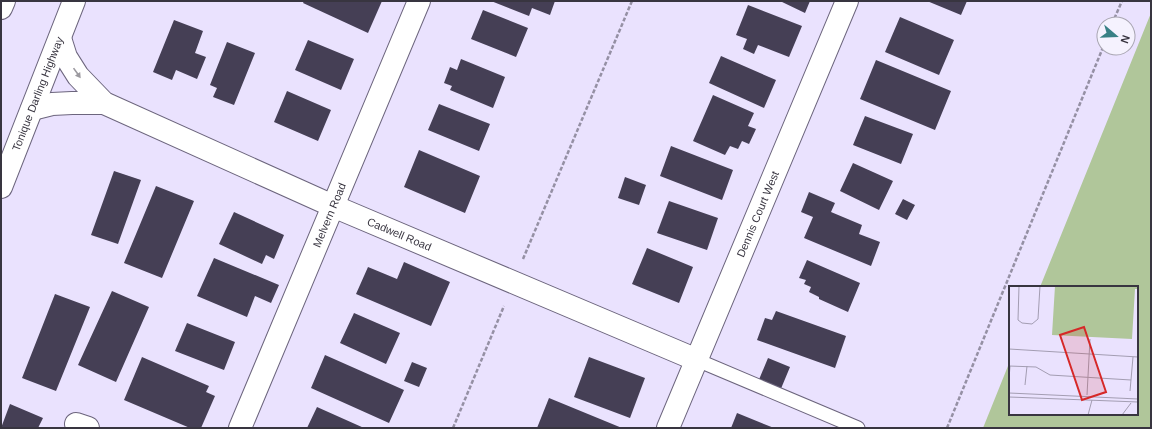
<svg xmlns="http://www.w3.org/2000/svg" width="1152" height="429" viewBox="0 0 1152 429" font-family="Helvetica,sans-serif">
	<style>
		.green { fill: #b0c69a }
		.building { fill: #453f55 }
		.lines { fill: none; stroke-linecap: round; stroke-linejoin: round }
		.lane-casing { stroke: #6c657d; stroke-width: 15 }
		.street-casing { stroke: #6c657d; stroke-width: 24 }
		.highway-casing { stroke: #6c657d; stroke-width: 24 }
		.path { stroke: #9590a4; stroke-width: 2.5; stroke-dasharray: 4 2; stroke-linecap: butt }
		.lane { stroke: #fff; stroke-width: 13 }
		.street { stroke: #fff; stroke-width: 22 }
		.highway { stroke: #fff; stroke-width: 22 }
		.oneway { fill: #9c9aa0 }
		.labels { text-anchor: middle; stroke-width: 4; stroke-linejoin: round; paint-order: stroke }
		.street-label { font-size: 11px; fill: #383540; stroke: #f5f2fe }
		.inset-road { fill: none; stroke: #a39db2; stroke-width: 1 }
		.view { fill: #d62828; fill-opacity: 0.15; stroke: #d62828; stroke-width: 2 }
		.inset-edge { fill: none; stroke: #383540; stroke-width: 2 }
	</style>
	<rect width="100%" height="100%" fill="#eae2fe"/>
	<path class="green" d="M 1151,13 L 1151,428 L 983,428 L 1010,361 L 1010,414 L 1137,414 L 1137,287 L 1040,287 Z"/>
	<path class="building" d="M 304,1 L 382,1 L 368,33 L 303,3 Z
		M 491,1 L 555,1 L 550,15 L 532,8 L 529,16 Z
		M 780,1 L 810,1 L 805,13 Z
		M 927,1 L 967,1 L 961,15 Z
		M 748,5 L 802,26 L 789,57 L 758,45 L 754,54 L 743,49 L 747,39 L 736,35 Z
		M 483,10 L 528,28 L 516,57 L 471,39 Z
		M 900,17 L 954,40 L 939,75 L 885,52 Z
		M 174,20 L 203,31 L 195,53 L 206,57 L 197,79 L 176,70 L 172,80 L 153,72 Z
		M 308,40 L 354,59 L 341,90 L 295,70 Z
		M 227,42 L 255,53 L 234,105 L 213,97 L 217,88 L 210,85 Z
		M 721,56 L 776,80 L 764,108 L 709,83 Z
		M 461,59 L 505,77 L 493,108 L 450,90 L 452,86 L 444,83 L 450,67 L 457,70 Z
		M 876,60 L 951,91 L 935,130 L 860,99 Z
		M 287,91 L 331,110 L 318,141 L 274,122 Z
		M 713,95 L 754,113 L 748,126 L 756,129 L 749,144 L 742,141 L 738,149 L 730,146 L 725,155 L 693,141 Z
		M 439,104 L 490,124 L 479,151 L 428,130 Z
		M 865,116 L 913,134 L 901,164 L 853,145 Z
		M 671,146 L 733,170 L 722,200 L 660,176 Z
		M 419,150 L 480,176 L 465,213 L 404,187 Z
		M 853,163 L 893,181 L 879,210 L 840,191 Z
		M 114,171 L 141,180 L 118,244 L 91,235 Z
		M 625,177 L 646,185 L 639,205 L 618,198 Z
		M 156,186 L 194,201 L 162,278 L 124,263 Z
		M 809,192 L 835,203 L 831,212 L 862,225 L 859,234 L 880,242 L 871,266 L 804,238 L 813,217 L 801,212 Z
		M 903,199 L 915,205 L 907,220 L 895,214 Z
		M 669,201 L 718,218 L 707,250 L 657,233 Z
		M 234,212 L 284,235 L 274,259 L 266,255 L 262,264 L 219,244 Z
		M 647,248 L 693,267 L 679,303 L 632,284 Z
		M 214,258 L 279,285 L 271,303 L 255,296 L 247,317 L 197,296 Z
		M 807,260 L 860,283 L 848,312 L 819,299 L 819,297 L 809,292 L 811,287 L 804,284 L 806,280 L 799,278 Z
		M 404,262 L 450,282 L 431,326 L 356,294 L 368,267 L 397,279 Z
		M 112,291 L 149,307 L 116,382 L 78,365 Z
		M 55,294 L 90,307 L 56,391 L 22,378 Z
		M 776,311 L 846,336 L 835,368 L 757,340 L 765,318 L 772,320 Z
		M 354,313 L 400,333 L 386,364 L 340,343 Z
		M 187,323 L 235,342 L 224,370 L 175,351 Z
		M 325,355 L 404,390 L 389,423 L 311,388 Z
		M 142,357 L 209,386 L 206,392 L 215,396 L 201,428 L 190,428 L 124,400 Z
		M 589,357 L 645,378 L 630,418 L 574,397 Z
		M 768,358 L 790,367 L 780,391 L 758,382 Z
		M 412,362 L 427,368 L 419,387 L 404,381 Z
		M 549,398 L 622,428 L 537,428 Z
		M 10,404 L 43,418 L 38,428 L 1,428 Z
		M 317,407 L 364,428 L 307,428 Z
		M 737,413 L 774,428 L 731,428 Z"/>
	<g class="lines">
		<defs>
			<path id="lane" d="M 697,360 L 858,428"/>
			<g id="street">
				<path id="s1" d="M 60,38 L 66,57 L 78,76 L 104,103 L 333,206 L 697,360"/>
				<path d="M 32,109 L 52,104 L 72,103 L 104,103"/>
				<path d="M 76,424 L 88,428"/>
				<path id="s2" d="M 240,428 L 419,1"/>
				<path id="s3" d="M 668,428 L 847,1"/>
			</g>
			<g id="highway">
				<path d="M 1,8 L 4,1"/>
				<path id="s4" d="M 1,187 L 74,1"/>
			</g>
		</defs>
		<use href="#lane" class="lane-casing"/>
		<use href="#street" class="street-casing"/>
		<use href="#highway" class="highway-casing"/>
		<path class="path" d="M 1112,24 L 1122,1
			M 523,259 L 632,1
			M 453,428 L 504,306
			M 947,428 L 1104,45"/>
		<use href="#lane" class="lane"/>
		<use href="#street" class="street"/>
		<use href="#highway" class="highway"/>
	</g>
	<defs><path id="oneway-solid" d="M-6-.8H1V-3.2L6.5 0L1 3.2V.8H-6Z"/></defs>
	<use class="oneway" href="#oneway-solid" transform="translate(77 73) rotate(55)"/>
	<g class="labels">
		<g class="street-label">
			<text dy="4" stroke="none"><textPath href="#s4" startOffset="100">Tonique Darling Highway</textPath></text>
			<text dy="4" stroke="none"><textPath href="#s2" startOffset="231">Melvern Road</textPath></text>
			<text dy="4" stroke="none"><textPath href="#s3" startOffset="232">Dennis Court West</textPath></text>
			<text dy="4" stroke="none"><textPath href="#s1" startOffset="403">Cadwell Road</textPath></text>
		</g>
	</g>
	<g transform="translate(1009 286)">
		<rect width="129" height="129" fill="#eae2fe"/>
		<path d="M 46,0 L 129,0 L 129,3 L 126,3 L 123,53 L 43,49 Z" fill="#b0c69a"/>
		<path class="inset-road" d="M 10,0 L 9,34 L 13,37 L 23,38 L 29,33 L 31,0M 0,63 L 129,71M 0,80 L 27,81 L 41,89 L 122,94M 0,93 L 1,80M 16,99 L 18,80M 121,105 L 124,71M 0,107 L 129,113M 78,109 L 81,53M 0,111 L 129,116M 79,129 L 83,114M 113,129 L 122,117"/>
		<path class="view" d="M 75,41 L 97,106 L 73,114 L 51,49 Z"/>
		<rect width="129" height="129" class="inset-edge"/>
	</g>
	<rect width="1152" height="429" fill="none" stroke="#383540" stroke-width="4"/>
	<g transform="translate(1116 36) rotate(109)"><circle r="19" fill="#f5f2fe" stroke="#a9a6b2"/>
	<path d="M0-3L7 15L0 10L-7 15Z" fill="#388085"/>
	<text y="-6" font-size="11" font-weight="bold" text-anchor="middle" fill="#383540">N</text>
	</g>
</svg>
